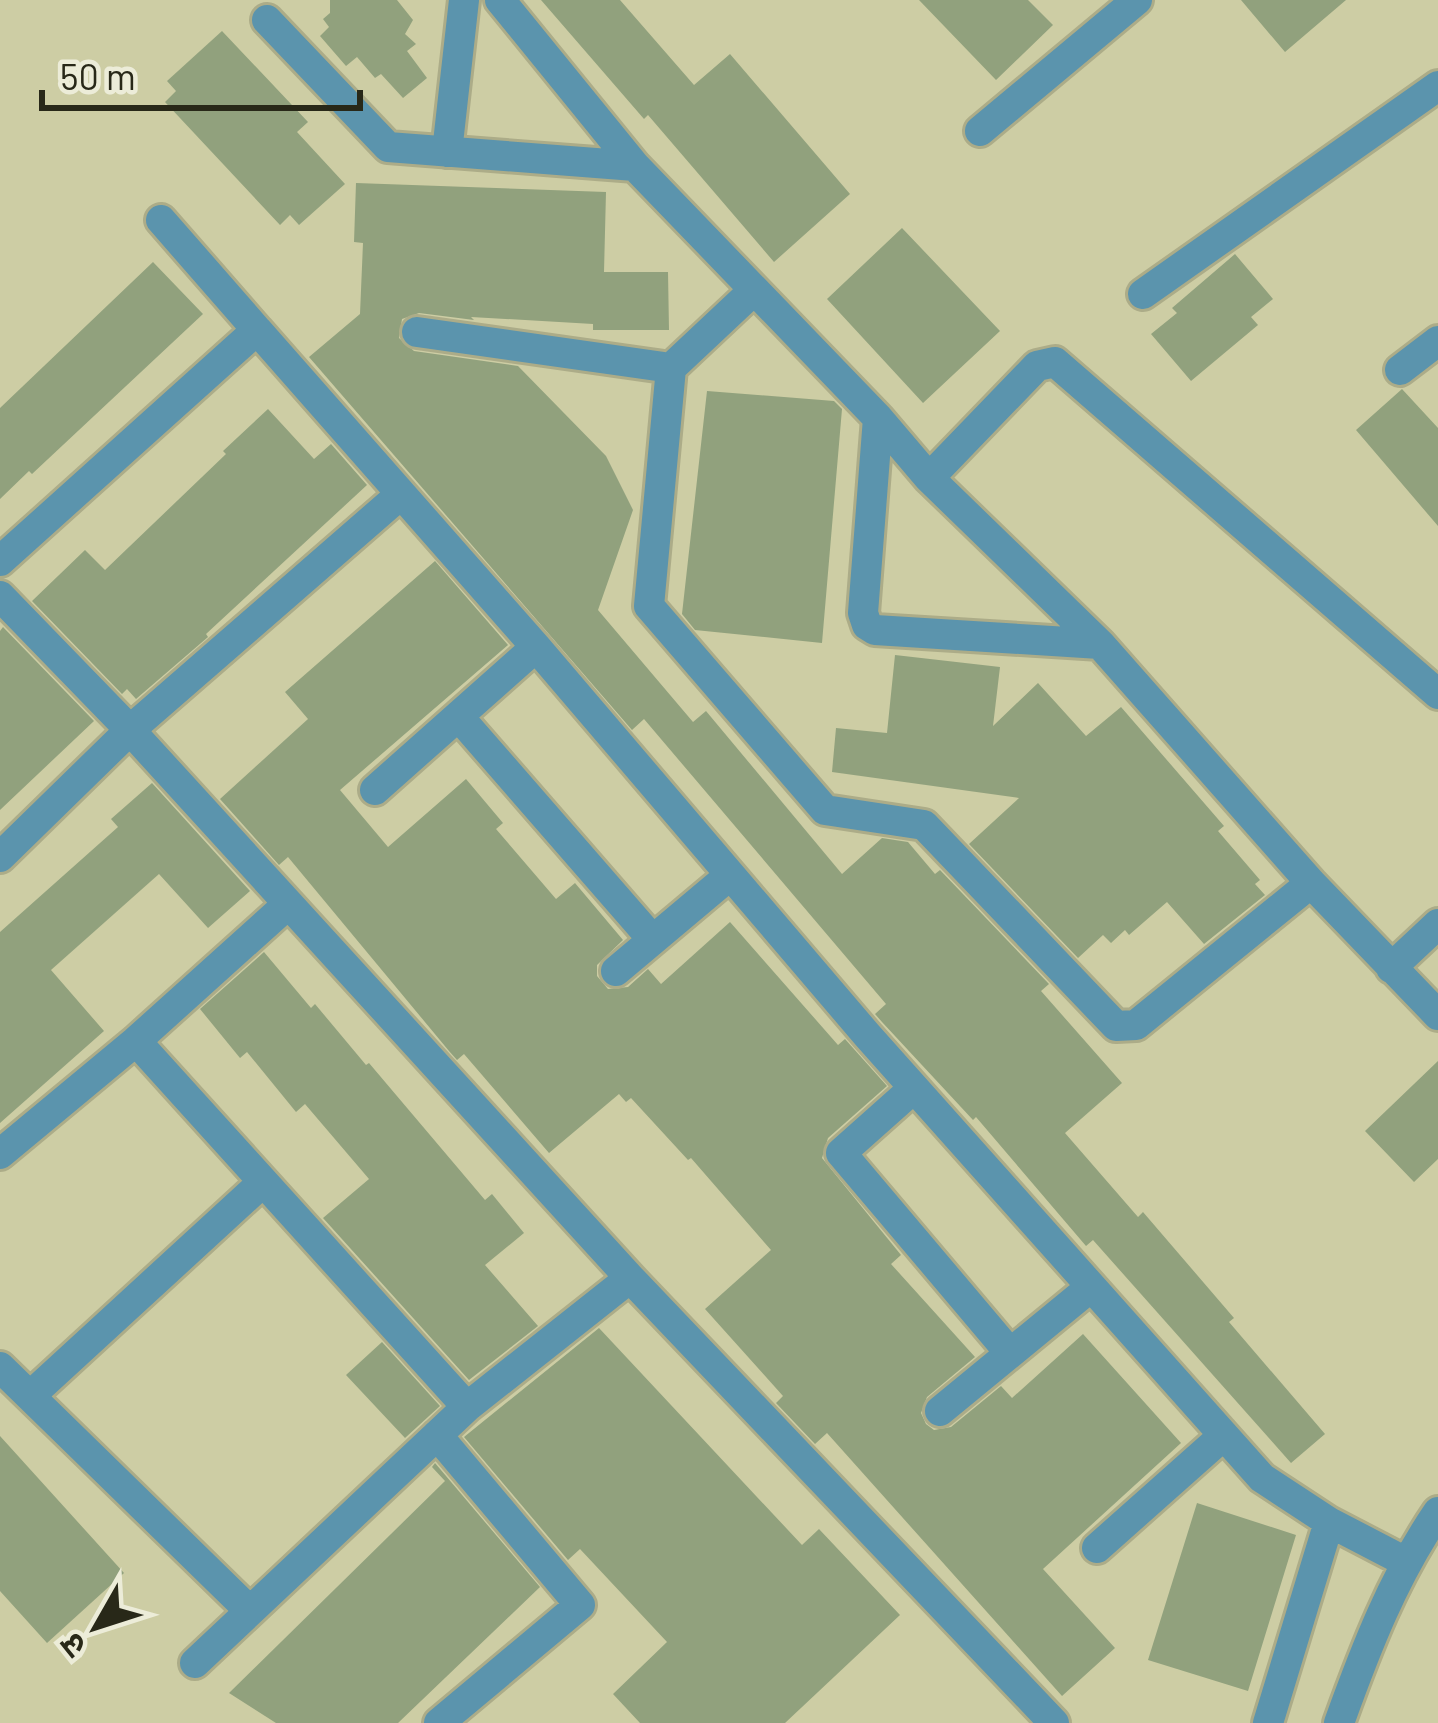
<svg xmlns="http://www.w3.org/2000/svg" width="1438" height="1723" viewBox="0 0 1438 1723" font-family="Barlow,'Noto Sans Devanagari',sans-serif">
	<style>
		.building { fill: #91a17d }
		.lines { fill: none; stroke-linecap: round; stroke-linejoin: round }
		.minor-casing { stroke: #acac88; stroke-width: 36 }
		.minor { stroke: #5b94ad; stroke-width: 30 }
	</style>
	<rect width="100%" height="100%" fill="#cdcda4"/>
	<path class="building" d="M 330,0 L 397,0 L 413,20 L 405,34 L 416,44 L 407,51 L 427,78 L 403,98 L 381,74 L 375,78 L 357,57 L 346,66 L 320,36 L 329,27 L 323,19 L 330,13 Z
		M 541,0 L 620,0 L 694,85 L 730,54 L 850,194 L 774,262 L 648,115 L 644,119 Z
		M 919,0 L 1028,0 L 1053,25 L 996,80 Z
		M 1241,0 L 1346,0 L 1285,52 Z
		M 222,31 L 308,122 L 297,132 L 345,184 L 299,225 L 290,215 L 280,225 L 165,102 L 176,91 L 167,81 Z
		M 356,183 L 606,192 L 604,272 L 668,272 L 669,330 L 593,330 L 593,324 L 471,317 L 474,320 L 419,313 L 402,319 L 399,338 L 414,351 L 518,366 L 606,456 L 633,510 L 598,610 L 693,722 L 706,711 L 842,874 L 882,838 L 908,842 L 935,874 L 940,870 L 1049,984 L 1041,991 L 1122,1083 L 1065,1133 L 1138,1217 L 1143,1212 L 1234,1318 L 1229,1322 L 1325,1434 L 1291,1463 L 1093,1240 L 1086,1246 L 976,1117 L 973,1120 L 882,1022 L 875,1014 L 886,1004 L 644,719 L 632,730 L 309,357 L 360,314 L 363,243 L 354,242 Z
		M 902,228 L 1000,331 L 923,403 L 827,299 Z
		M 1235,254 L 1273,299 L 1251,317 L 1258,325 L 1191,381 L 1151,334 L 1177,313 L 1172,308 Z
		M 153,262 L 203,314 L 32,474 L 29,471 L 0,499 L 0,408 Z
		M 1402,389 L 1438,428 L 1438,526 L 1356,430 Z
		M 707,391 L 834,401 L 842,409 L 822,643 L 695,630 L 682,614 Z
		M 268,409 L 314,459 L 331,444 L 367,485 L 206,634 L 208,637 L 136,699 L 127,689 L 122,694 L 32,601 L 85,550 L 105,570 L 226,454 L 223,451 Z
		M 435,561 L 508,645 L 340,790 L 388,847 L 466,779 L 503,823 L 496,829 L 556,899 L 575,883 L 623,940 L 597,965 L 597,976 L 608,989 L 628,987 L 648,969 L 661,984 L 730,922 L 838,1045 L 845,1039 L 887,1086 L 828,1138 L 822,1158 L 901,1255 L 891,1264 L 975,1357 L 927,1397 L 921,1413 L 926,1424 L 934,1430 L 951,1427 L 1001,1386 L 1012,1398 L 1083,1334 L 1181,1443 L 1043,1569 L 1115,1648 L 1062,1696 L 827,1433 L 815,1444 L 776,1403 L 783,1396 L 705,1309 L 771,1250 L 691,1158 L 688,1160 L 631,1098 L 626,1102 L 619,1094 L 549,1153 L 464,1054 L 457,1060 L 449,1051 L 288,857 L 279,865 L 220,799 L 308,719 L 285,692 Z
		M 3,627 L 94,721 L 0,810 L 0,631 Z
		M 895,655 L 1000,667 L 993,726 L 1038,683 L 1086,736 L 1121,707 L 1224,826 L 1218,831 L 1260,880 L 1255,884 L 1265,895 L 1204,944 L 1167,902 L 1129,935 L 1125,930 L 1111,943 L 1103,935 L 1078,958 L 969,844 L 1019,798 L 832,772 L 836,728 L 887,733 Z
		M 152,783 L 250,891 L 208,928 L 159,874 L 51,970 L 104,1031 L 0,1123 L 0,932 L 118,827 L 111,819 Z
		M 264,952 L 311,1008 L 315,1004 L 366,1065 L 369,1063 L 485,1200 L 492,1194 L 524,1233 L 485,1265 L 538,1326 L 469,1380 L 323,1218 L 369,1179 L 305,1104 L 296,1112 L 247,1052 L 240,1058 L 200,1009 Z
		M 1438,1061 L 1438,1159 L 1414,1182 L 1365,1131 Z
		M 599,1328 L 802,1545 L 819,1529 L 900,1615 L 785,1723 L 640,1723 L 613,1694 L 667,1642 L 580,1549 L 568,1560 L 464,1437 Z
		M 382,1342 L 440,1406 L 405,1438 L 346,1375 Z
		M 0,1436 L 124,1573 L 47,1643 L 0,1591 Z
		M 435,1463 L 540,1587 L 398,1723 L 276,1723 L 229,1693 L 445,1481 L 432,1467 Z
		M 1197,1503 L 1296,1535 L 1248,1691 L 1148,1660 Z"/>
	<g class="lines">
		<defs>
			<path id="minor" d="M 500,0 L 635,166 L 878,418 L 929,478 L 1100,644 L 1311,883 L 1438,1015
				M 267,20 L 388,147 L 635,166
				M 980,131 L 1137,0
				M 447,152 L 464,0
				M 161,220 L 257,330
				M 753,291 L 671,368 L 649,606 L 825,810 L 924,825 L 1116,1026 L 1136,1025 L 1311,883
				M 1143,294 L 1438,86
				M 417,332 L 671,368
				M 1400,370 L 1438,341
				M 878,418 L 863,613 L 867,625 L 875,630 L 1100,644
				M 929,478 L 1037,366 L 1055,362 L 1438,694
				M 0,561 L 257,330 L 536,647 L 867,1035 L 1262,1478 L 1329,1522 L 1404,1561
				M 0,596 L 130,730 L 630,1278 L 1054,1723
				M 459,717 L 653,940
				M 375,790 L 536,647
				M 0,857 L 130,730 L 400,495
				M 1391,968 L 1438,924
				M 616,971 L 729,876
				M 136,1041 L 467,1407
				M 914,1088 L 841,1153 L 1010,1353
				M 0,1154 L 136,1041 L 287,905
				M 0,1367 L 250,1611
				M 30,1396 L 263,1182
				M 940,1411 L 1091,1287
				M 437,1435 L 580,1605 L 439,1723
				M 1097,1548 L 1223,1436
				M 195,1663 L 467,1407 L 630,1278
				M 1268,1723 L 1329,1522
				M 1339,1723 C 1366,1648 1393,1578 1438,1512"/>
		</defs>
		<use href="#minor" class="minor-casing"/>
		<use href="#minor" class="minor"/>
	</g>
	<g transform="translate(96 1627) rotate(231)" stroke="#ececd8" stroke-width="9" paint-order="stroke">
	<path d="M0-9L21 45L0 30L-21 45Z" fill="#282818"/>
	<text y="-18" font-size="33" font-weight="bold" text-anchor="middle" fill="#282818">उ</text>
	</g>
	<path d="M42 90v18h318v-18" fill="none" stroke="#282818" stroke-width="6"/>
	<text x="60" y="90" font-size="36" fill="#282818" stroke="#ececd8" stroke-width="9" paint-order="stroke">50 m</text>
</svg>
